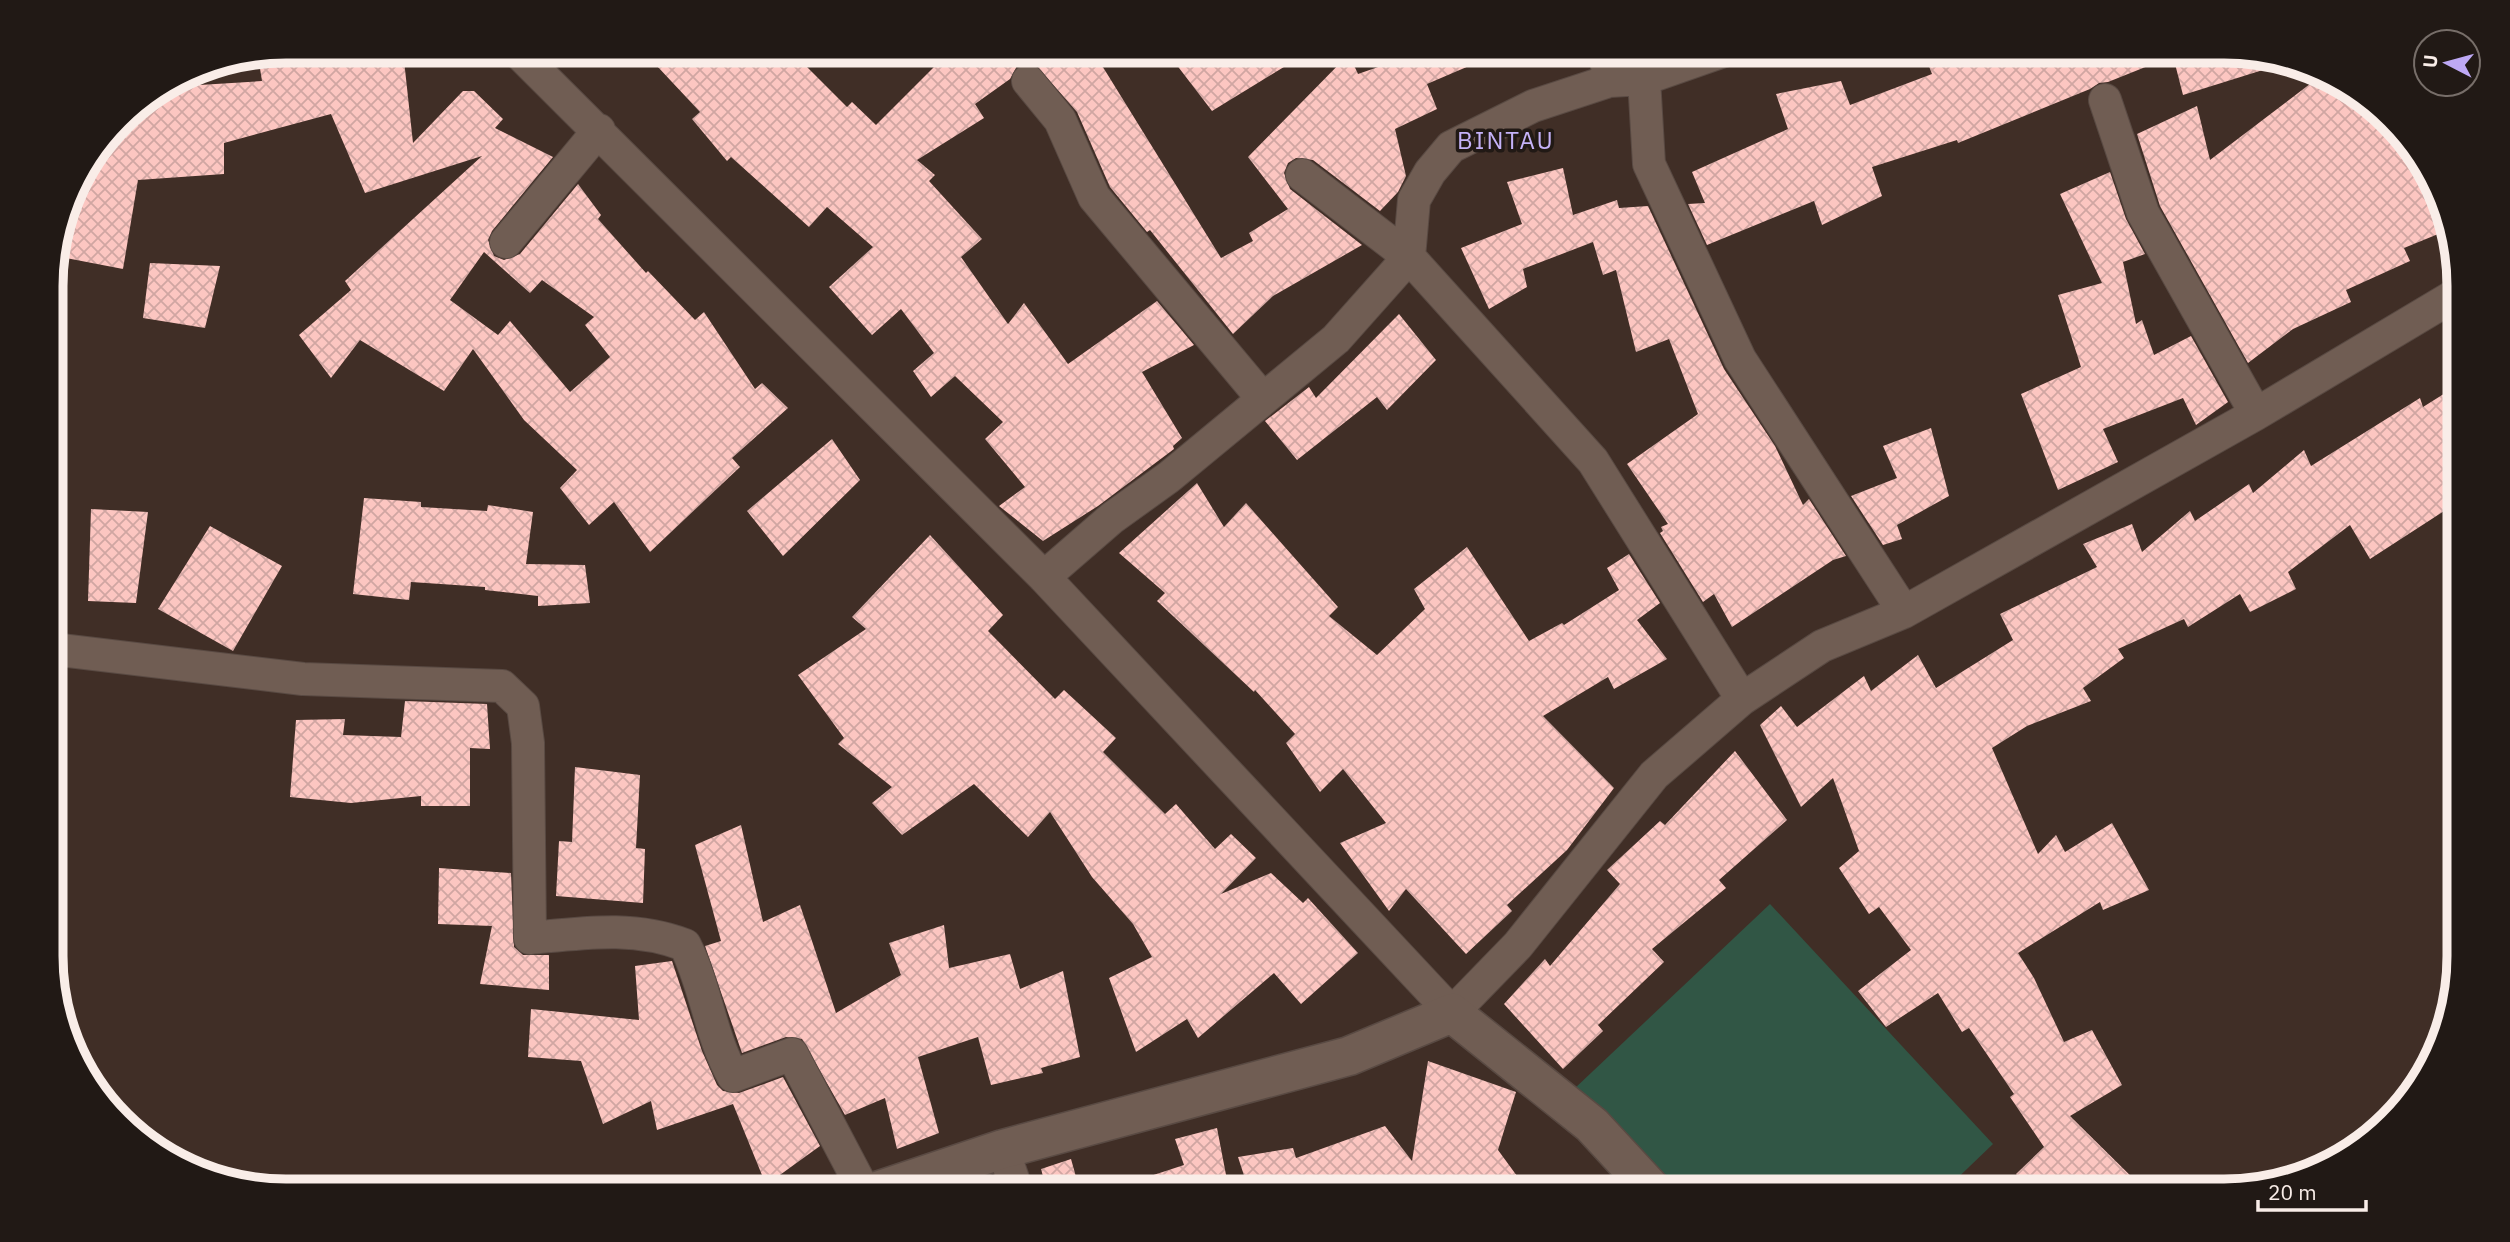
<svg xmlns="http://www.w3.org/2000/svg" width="2510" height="1242" viewBox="0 0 2510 1242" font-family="'IBM Plex Sans',sans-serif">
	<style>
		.pitch { fill: #315645 }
		.building { fill: url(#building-cross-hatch); fill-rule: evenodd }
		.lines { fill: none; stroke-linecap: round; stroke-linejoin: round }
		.minor-casing { stroke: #594a43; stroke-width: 34 }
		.tertiary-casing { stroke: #594a43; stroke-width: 41 }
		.minor { stroke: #705d53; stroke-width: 32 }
		.tertiary { stroke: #705d53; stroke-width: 38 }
		.labels { text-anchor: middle; stroke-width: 7; stroke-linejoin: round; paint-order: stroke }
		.quarter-label { font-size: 24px; letter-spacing: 2px; fill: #c5b2f8; stroke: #211915 }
		.rim { fill: none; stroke: #f9ede8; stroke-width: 9 }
	</style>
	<defs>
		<pattern id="building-cross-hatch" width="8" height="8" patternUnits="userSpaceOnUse" patternTransform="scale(1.75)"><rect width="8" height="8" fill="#fcc6c1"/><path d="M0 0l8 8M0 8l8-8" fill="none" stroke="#d0a6a2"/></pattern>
	</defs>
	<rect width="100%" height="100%" fill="#402e26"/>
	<path class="pitch" d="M 1770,904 L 1993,1144 L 1944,1191 L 1669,1191 L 1574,1089 Z"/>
	<path class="building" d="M 286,51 L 403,51 L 413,143 L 463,91 L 474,91 L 503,119 L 495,128 L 553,157 L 492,231 L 488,240 L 494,256 L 504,260 L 520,254 L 578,184 L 601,215 L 598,219 L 646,273 L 648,271 L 695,320 L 704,312 L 755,389 L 762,383 L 788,408 L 732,458 L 740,467 L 650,552 L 614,502 L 589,525 L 560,488 L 577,470 L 524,420 L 473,349 L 444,391 L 360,340 L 331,378 L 299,335 L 351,290 L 345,281 L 482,156 L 365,193 L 331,114 L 224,143 L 224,174 L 138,180 L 123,269 L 66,258 L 83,172 L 131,109 L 167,87 L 262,81 L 258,56 ZM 484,252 L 530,293 L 542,280 L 594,317 L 585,325 L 610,357 L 570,392 L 510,321 L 498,335 L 450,300 Z
		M 643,51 L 791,51 L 847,107 L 852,102 L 876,125 L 950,51 L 1093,51 L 1221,258 L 1253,241 L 1249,233 L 1288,209 L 1248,157 L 1349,54 L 1358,74 L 1424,51 L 1504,51 L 1427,84 L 1437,109 L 1395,129 L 1406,176 L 1398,192 L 1380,211 L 1313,160 L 1296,158 L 1288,163 L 1284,173 L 1290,189 L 1362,245 L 1273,296 L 1233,334 L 1150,230 L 1147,232 L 1110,187 L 1077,112 L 1035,64 L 1026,63 L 1017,66 L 1010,79 L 975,104 L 984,118 L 917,160 L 935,175 L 929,181 L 982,239 L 961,257 L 1008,324 L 1024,303 L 1068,364 L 1157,301 L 1194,345 L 1142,372 L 1182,438 L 1173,446 L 1174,449 L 1098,506 L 1043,541 L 999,506 L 1025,487 L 985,439 L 1003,422 L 955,376 L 931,397 L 913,371 L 934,353 L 901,309 L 872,335 L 829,287 L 873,247 L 827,207 L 809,227 L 731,157 L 727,161 L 692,119 L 700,112 Z
		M 1166,51 L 1310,51 L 1212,111 Z
		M 1923,51 L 2224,51 L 2282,64 L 2183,95 L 2173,56 L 2108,82 L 2099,83 L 2090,89 L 1958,143 L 1957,140 L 1872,167 L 1882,196 L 1822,225 L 1814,201 L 1707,245 L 1688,204 L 1705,203 L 1692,172 L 1788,129 L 1776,94 L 1841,81 L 1850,105 L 1932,74 Z
		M 2323,74 L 2419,155 L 2448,230 L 2404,248 L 2410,261 L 2346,290 L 2351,302 L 2293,329 L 2248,363 L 2160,206 L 2137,134 L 2197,106 L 2210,160 Z
		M 1563,168 L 1573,215 L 1617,200 L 1619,208 L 1648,206 L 1724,369 L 1775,446 L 1803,505 L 1809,499 L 1846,556 L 1833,560 L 1732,627 L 1714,594 L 1703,602 L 1660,533 L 1663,531 L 1661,527 L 1668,524 L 1627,464 L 1698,414 L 1669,339 L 1636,352 L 1616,270 L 1603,275 L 1593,242 L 1523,269 L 1527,287 L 1489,309 L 1461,248 L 1522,224 L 1507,182 Z
		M 2110,172 L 2126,219 L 2145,254 L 2123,262 L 2136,324 L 2142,320 L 2154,355 L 2191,336 L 2228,402 L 2196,425 L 2183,398 L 2103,429 L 2118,462 L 2058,490 L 2021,394 L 2081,367 L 2058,295 L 2102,283 L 2060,194 Z
		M 150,263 L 220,266 L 205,328 L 143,318 Z
		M 1399,314 L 1436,360 L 1387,410 L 1377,397 L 1297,460 L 1265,421 L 1309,387 L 1316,398 Z
		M 2458,385 L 2458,502 L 2370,559 L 2350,525 L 2288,572 L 2296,589 L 2250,612 L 2240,594 L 2188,627 L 2184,619 L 2118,649 L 2124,658 L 2083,688 L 2091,701 L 2027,726 L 1992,748 L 2038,854 L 2056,835 L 2065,852 L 2112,823 L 2149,890 L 2103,910 L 2100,902 L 2018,953 L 2034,978 L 2064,1042 L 2092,1030 L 2122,1085 L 2070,1116 L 2146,1191 L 2030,1191 L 2016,1174 L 2044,1147 L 2010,1097 L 2014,1094 L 1969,1028 L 1962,1032 L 1938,993 L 1886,1027 L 1858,991 L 1911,950 L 1879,907 L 1869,914 L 1839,868 L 1859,851 L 1833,778 L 1801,807 L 1760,725 L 1781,706 L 1797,727 L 1864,676 L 1871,691 L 1918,655 L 1936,688 L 2013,640 L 2000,614 L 2097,567 L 2083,544 L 2132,524 L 2142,552 L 2190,511 L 2195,521 L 2249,484 L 2253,493 L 2304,450 L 2311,466 L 2420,398 L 2423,407 Z
		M 1931,428 L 1949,496 L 1897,525 L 1902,539 L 1883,545 L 1851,496 L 1897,478 L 1883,446 Z
		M 832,439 L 860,480 L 783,556 L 747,511 Z
		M 1197,483 L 1224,527 L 1246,503 L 1338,607 L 1329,616 L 1377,655 L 1425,609 L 1414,589 L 1467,547 L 1529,641 L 1562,623 L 1564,625 L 1619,590 L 1607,568 L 1629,554 L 1660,603 L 1637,620 L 1667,659 L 1614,689 L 1608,677 L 1543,716 L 1614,788 L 1567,850 L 1507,905 L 1512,911 L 1466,954 L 1406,889 L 1389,911 L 1340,843 L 1386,823 L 1343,769 L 1320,792 L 1286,743 L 1295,734 L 1255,690 L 1254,692 L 1157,601 L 1165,593 L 1119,553 Z
		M 364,498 L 421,502 L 421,507 L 487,511 L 488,505 L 533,512 L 526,564 L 585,565 L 590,603 L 538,606 L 538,596 L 485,590 L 485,587 L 411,582 L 409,600 L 353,594 Z
		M 91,509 L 148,512 L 136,603 L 88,601 Z
		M 210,526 L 282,566 L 233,651 L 158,609 Z
		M 930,535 L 1003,615 L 988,631 L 1055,699 L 1064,690 L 1116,738 L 1103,752 L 1165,814 L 1176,804 L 1215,849 L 1231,834 L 1256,858 L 1221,894 L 1271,873 L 1303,903 L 1308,898 L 1358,953 L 1301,1004 L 1274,973 L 1198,1038 L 1187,1019 L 1136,1052 L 1109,978 L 1152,957 L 1133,924 L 1092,877 L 1050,812 L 1028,837 L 974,784 L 902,835 L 872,803 L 892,787 L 838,744 L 844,738 L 798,675 L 866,629 L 852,617 Z
		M 405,701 L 487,704 L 490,749 L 470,748 L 470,806 L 421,806 L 421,796 L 351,803 L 290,797 L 296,720 L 345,719 L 343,735 L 401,737 Z
		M 1735,751 L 1787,820 L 1719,880 L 1726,888 L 1652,949 L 1664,962 L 1598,1025 L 1603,1031 L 1563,1069 L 1504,1004 L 1545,959 L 1550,966 L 1620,884 L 1607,870 L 1660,821 L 1665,825 Z
		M 575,767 L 640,775 L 636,848 L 645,849 L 643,903 L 556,896 L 559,841 L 572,842 Z
		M 741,825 L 763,922 L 800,905 L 836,1013 L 901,975 L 889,943 L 944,925 L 949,968 L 1010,954 L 1020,989 L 1063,971 L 1080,1057 L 1041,1068 L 1043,1073 L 991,1085 L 978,1037 L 918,1057 L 939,1133 L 897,1149 L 885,1098 L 845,1115 L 802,1039 L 786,1037 L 742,1053 L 705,946 L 721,941 L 695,845 Z
		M 439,868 L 511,873 L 514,947 L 523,955 L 549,955 L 549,990 L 480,984 L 492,926 L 438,924 Z
		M 672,961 L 702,1051 L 717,1085 L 723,1091 L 739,1093 L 783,1077 L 820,1146 L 766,1185 L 733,1104 L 657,1130 L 651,1101 L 603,1124 L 581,1061 L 528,1057 L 531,1009 L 639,1020 L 635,966 Z
		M 1428,1061 L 1516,1092 L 1498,1150 L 1528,1191 L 1249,1191 L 1238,1157 L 1293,1148 L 1296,1158 L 1385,1126 L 1412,1161 Z
		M 1217,1128 L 1227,1180 L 1208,1191 L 1124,1191 L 1123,1185 L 1184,1165 L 1175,1139 Z
		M 1071,1159 L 1080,1191 L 1047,1191 L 1041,1169 Z"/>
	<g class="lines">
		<defs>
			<path id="minor" d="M 517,51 L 1044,577 L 1452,1013 L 1518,945 L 1654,775 L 1742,699 L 1822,646 L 1904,612 L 2256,414 L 2457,294
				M 1605,51 L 1609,81
				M 1644,79 L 1649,164 L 1740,359 L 1904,612
				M 1028,81 L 1060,120 L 1094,197 L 1263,399
				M 2105,100 L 2143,213 L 2256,414
				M 1302,175 L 1409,257 L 1593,461 L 1742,699
				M 506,242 L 599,130
				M 1044,577 L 1112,518 L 1169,477 L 1336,339 L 1409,257 L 1414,200 L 1430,172 L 1451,147 L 1533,106 L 1609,81 L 1644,79 L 1724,51
				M 52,649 L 303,679 L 502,686 L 523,706 L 528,743 L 530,938 C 583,933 634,925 685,945 C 706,987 710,1035 733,1076 L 792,1054 L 864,1191
				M 1003,1149 L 1017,1191"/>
			<path id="tertiary" d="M 877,1191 L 1003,1149 L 1349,1056 L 1452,1013 L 1592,1125 L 1653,1191"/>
		</defs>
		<use href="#minor" class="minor-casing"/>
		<use href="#tertiary" class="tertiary-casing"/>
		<use href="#minor" class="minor"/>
		<use href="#tertiary" class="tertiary"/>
	</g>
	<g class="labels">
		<g class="quarter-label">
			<text x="1506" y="149">BINTAU</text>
		</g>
	</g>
	<path d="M0 0H2510V1242H0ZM286 63H2224A223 223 0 0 1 2447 286V956A223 223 0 0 1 2224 1179H286A223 223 0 0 1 63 956V286A223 223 0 0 1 286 63Z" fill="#211915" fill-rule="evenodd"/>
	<path class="rim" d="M286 63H2224A223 223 0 0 1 2447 286V956A223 223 0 0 1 2224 1179H286A223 223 0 0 1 63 956V286A223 223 0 0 1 286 63Z"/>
	<g transform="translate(2447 63) rotate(276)"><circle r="33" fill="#211915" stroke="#776e69" stroke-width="2"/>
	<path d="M0-5L12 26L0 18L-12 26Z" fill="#bea9f5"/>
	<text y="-10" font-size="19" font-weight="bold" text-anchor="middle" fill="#f9ede8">U</text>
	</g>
	<path d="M2258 1200v10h108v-10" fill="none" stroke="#f9ede8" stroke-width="3.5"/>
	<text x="2268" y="1200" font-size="21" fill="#f9ede8" stroke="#211915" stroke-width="5" paint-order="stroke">20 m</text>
</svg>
